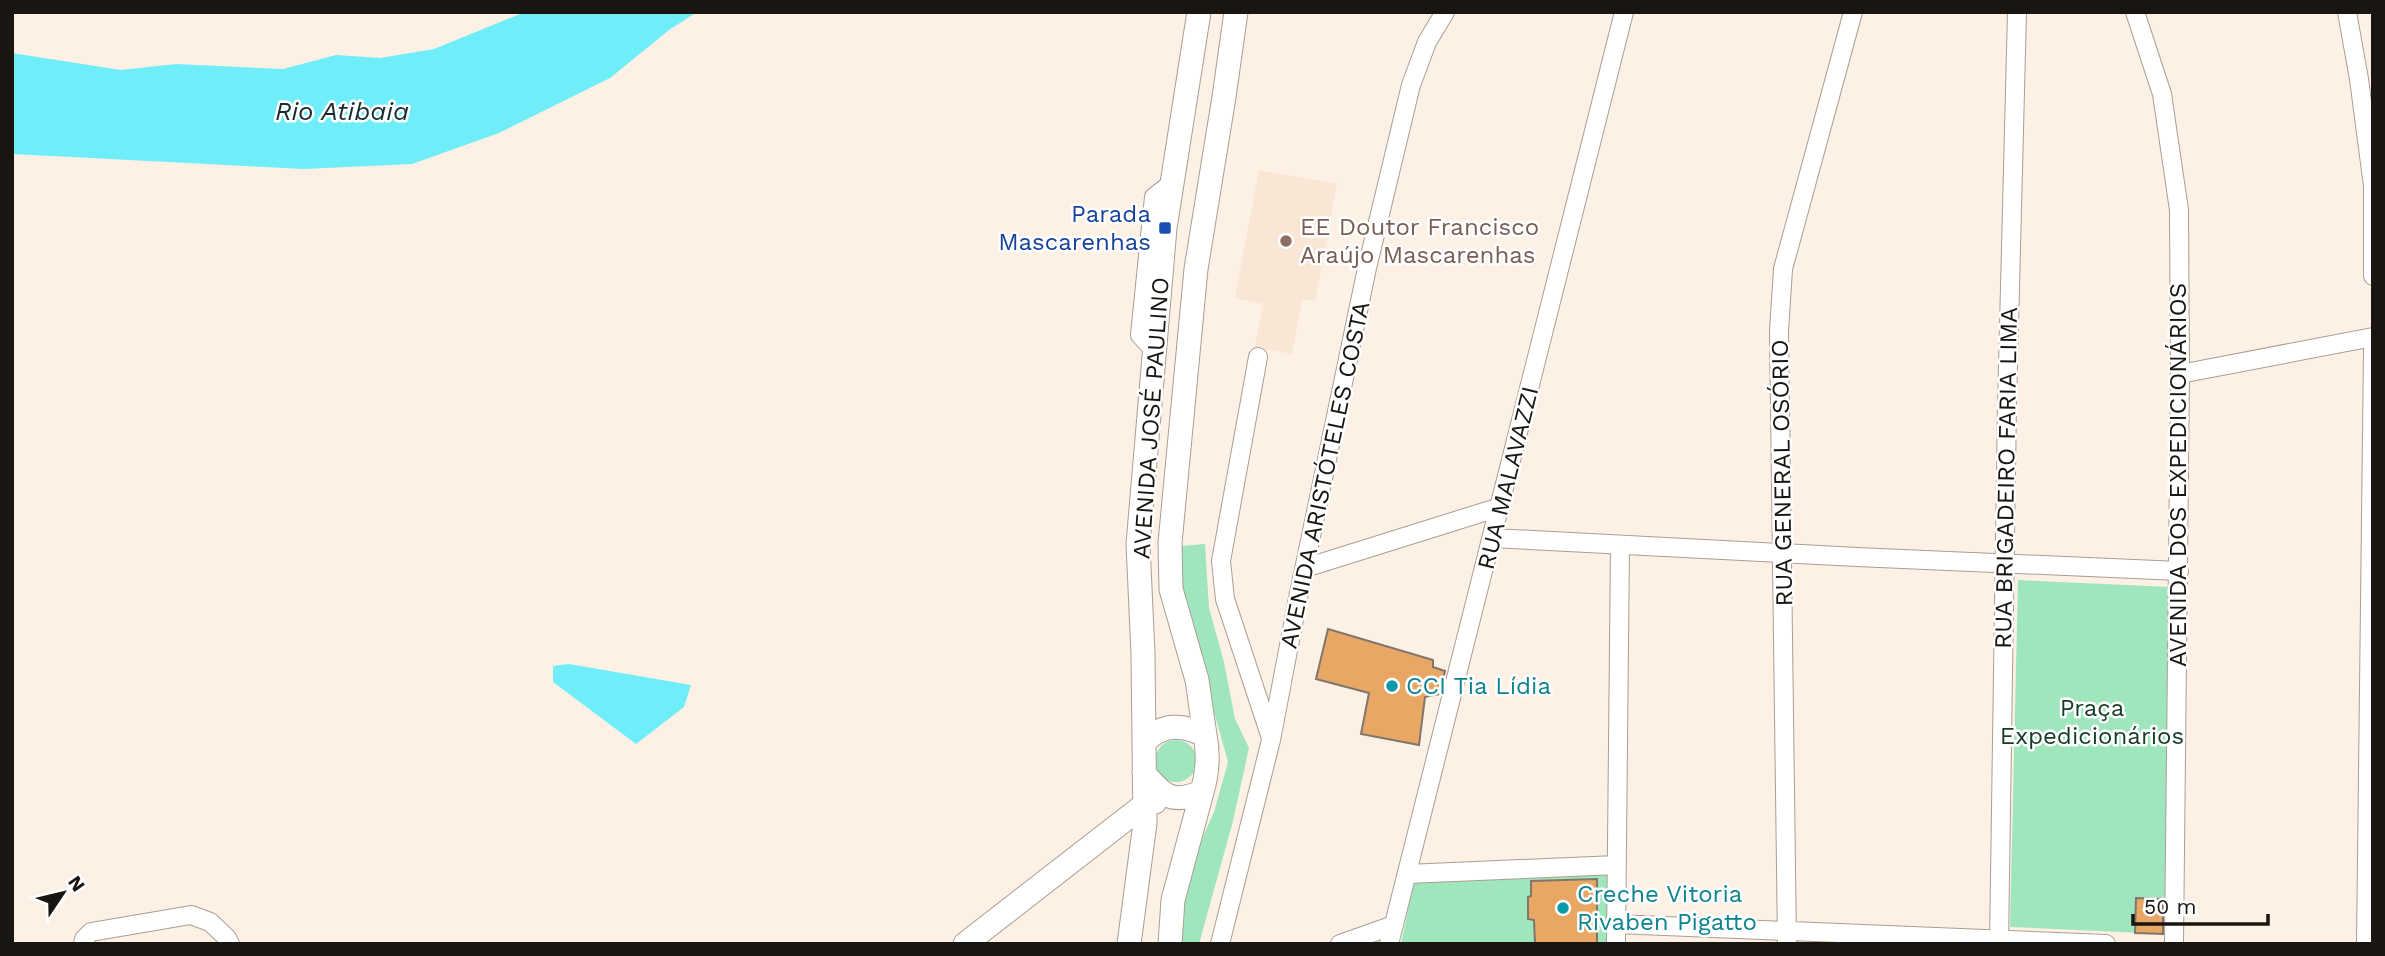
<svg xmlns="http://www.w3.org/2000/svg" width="2385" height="956" viewBox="0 0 2385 956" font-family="'Work Sans',sans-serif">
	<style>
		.built { fill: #f9e6d5 }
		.green { fill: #a0e6bc }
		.water { fill: #6feefa }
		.building { fill: #e8a764; stroke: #81766b; stroke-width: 2 }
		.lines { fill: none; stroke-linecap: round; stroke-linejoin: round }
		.minor-casing { stroke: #aa9e93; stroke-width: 20 }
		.major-casing { stroke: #aa9e93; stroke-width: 25 }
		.minor { stroke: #fff; stroke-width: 18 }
		.major { stroke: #fff; stroke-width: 23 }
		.transit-dot { fill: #1a4fb4; stroke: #fff; stroke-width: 2.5 }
		.education-dot { fill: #8d6e63; stroke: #fff; stroke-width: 2.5 }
		.culture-dot { fill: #0f9aa8; stroke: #fff; stroke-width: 2.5 }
		.labels { text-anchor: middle; stroke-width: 5; stroke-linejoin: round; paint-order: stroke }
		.transit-label { font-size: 24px; fill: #164399; stroke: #fff; text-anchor: end }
		.education-label { font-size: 24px; fill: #785e54; stroke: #fff; text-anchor: start }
		.street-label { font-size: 24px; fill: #191511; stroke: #fff }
		.culture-label { font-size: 24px; fill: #0d838f; stroke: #fff; text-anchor: start }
		.park-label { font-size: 24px; fill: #153c27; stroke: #fff }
		.water-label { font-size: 26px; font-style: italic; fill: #172e30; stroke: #fff }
	</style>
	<rect width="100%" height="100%" fill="#fdf0e5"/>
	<path class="built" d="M 1259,170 L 1337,184 L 1315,301 L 1302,300 L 1292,354 L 1255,347 L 1263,304 L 1235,298 Z"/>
	<path class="green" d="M 1205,544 L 1209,608 L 1224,662 L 1235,719 L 1249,748 L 1233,821 L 1199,944 L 1167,944 L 1187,872 L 1214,812 L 1228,762 L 1179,586 L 1180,546 Z
		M 2018,580 L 2171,587 L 2164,934 L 2010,927 Z
		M1155 761a21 21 0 1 1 42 0a21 21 0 1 1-42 0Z
		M 1606,873 L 1610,876 L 1611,944 L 1401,944 L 1414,881 Z"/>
	<path class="water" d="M 525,12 L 697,12 L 669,30 L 610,78 L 499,133 L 412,164 L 304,169 L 12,154 L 12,53 L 121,70 L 176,64 L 283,69 L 336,55 L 380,58 L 434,49 Z
		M 569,664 L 691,685 L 684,707 L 636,744 L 553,682 L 553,666 Z"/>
	<path class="building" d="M 1328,629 L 1433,660 L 1433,667 L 1445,671 L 1440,694 L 1425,697 L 1419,745 L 1361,734 L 1369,693 L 1316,679 Z
		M 1597,879 L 1597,944 L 1535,944 L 1534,920 L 1528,919 L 1528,897 L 1531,896 L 1531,881 Z
		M 2136,898 L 2163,899 L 2163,934 L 2135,933 Z"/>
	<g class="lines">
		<defs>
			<path id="minor" d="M 2135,12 L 2162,94 L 2179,210 L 2180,374 L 2174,944
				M 2347,12 L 2359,79 L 2373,186 L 2373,276
				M 1155,351 L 1140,335 L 1154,197 L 1172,183
				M 1258,357 L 1221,561 L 1225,599 L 1271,738
				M 2180,374 L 2373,337
				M 1493,538 L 1857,557 L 2179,571
				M 1305,568 L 1500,507
				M 1407,874 L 1616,865
				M 1616,924 L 2106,944
				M 83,944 L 84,939 L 91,932 L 191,915 L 210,922 L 227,938 L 230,944
				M 1220,944 L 1271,740 L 1298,598 L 1367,268 L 1411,85 L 1427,42 L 1445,12
				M 1340,944 L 1394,925
				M 1389,944 L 1624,12
				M 1616,944 L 1620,545
				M 1787,944 L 1779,331 L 1783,269 L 1853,12
				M 1999,944 L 2007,405 L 2017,12
				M 2366,944 L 2373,350"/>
			<path id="major" d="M 1205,735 L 1197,680 L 1171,589 L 1170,543 L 1196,269 L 1224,97 L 1236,12
				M 1144,742 L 1143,654 L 1138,544 L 1165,228 L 1199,12
				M 965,944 L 1144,805 L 1155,802
				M 1129,944 L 1145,823 L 1144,742 C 1163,723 1182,724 1205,735 C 1209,755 1208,772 1202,792 C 1172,804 1164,797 1144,773
				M 1170,944 L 1173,900 L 1202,792"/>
		</defs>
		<use href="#minor" class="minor-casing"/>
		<use href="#major" class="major-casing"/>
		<use href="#minor" class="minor"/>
		<use href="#major" class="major"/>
	</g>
	<rect class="transit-dot" x="1158" y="221" width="14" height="14" rx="3.5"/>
	<circle class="education-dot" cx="1286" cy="241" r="7"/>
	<g class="culture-dot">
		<circle cx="1392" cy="686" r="7"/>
		<circle cx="1563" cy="908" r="7"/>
	</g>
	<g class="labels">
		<g class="transit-label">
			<text x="1151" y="222">Parada<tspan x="1151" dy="28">Mascarenhas</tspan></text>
		</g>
		<g class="education-label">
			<text x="1300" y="235">EE Doutor Francisco<tspan x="1300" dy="28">Araújo Mascarenhas</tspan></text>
		</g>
		<g class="street-label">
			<text transform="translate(1151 418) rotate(-86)" y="8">AVENIDA JOSÉ PAULINO</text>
			<text transform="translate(1782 473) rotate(-91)" y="8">RUA GENERAL OSÓRIO</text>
			<text transform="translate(1325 475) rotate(-78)" y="8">AVENIDA ARISTÓTELES COSTA</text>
			<text transform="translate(2178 475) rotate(-90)" y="8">AVENIDA DOS EXPEDICIONÁRIOS</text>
			<text transform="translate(1508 478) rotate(-76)" y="8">RUA MALAVAZZI</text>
			<text transform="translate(2006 478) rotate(-89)" y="8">RUA BRIGADEIRO FARIA LIMA</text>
		</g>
		<g class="culture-label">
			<text x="1406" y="694">CCI Tia Lídia</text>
			<text x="1577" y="902">Creche Vitoria<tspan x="1577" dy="28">Rivaben Pigatto</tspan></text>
		</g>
		<g class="park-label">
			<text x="2092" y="716">Praça<tspan x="2092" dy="28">Expedicionários</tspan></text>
		</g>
		<g class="water-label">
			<text x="342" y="120">Rio Atibaia</text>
		</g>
	</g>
	<rect width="2385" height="956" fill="none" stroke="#191511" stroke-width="28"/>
	<g transform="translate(63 893) rotate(55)" stroke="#ffffff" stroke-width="5" paint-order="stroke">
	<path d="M0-5L12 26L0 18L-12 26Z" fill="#191511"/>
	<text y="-10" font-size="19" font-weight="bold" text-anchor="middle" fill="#191511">N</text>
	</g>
	<path d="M2133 914v10h135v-10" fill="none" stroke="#191511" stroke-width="3.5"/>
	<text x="2144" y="914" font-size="21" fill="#191511" stroke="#ffffff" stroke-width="5" paint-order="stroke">50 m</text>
</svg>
